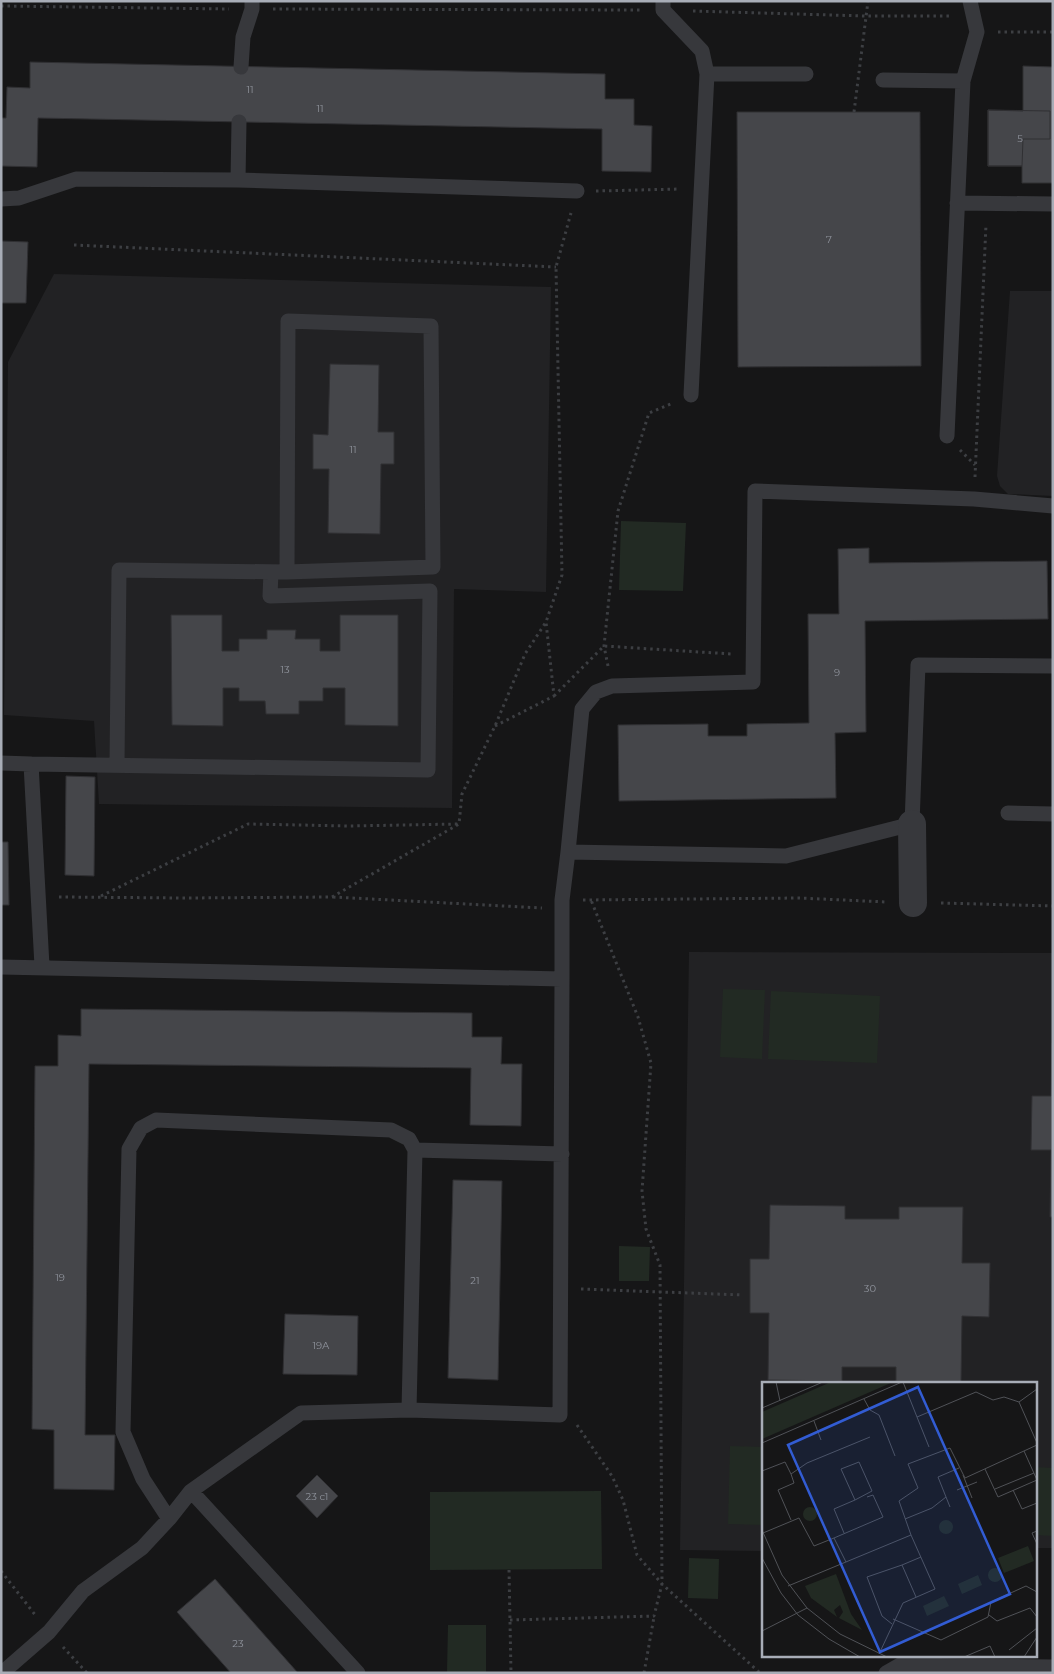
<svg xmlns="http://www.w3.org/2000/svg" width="1054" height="1674" viewBox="0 0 1054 1674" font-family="Montserrat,sans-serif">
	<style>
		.built { fill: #222224 }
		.green { fill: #222a23 }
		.building { fill: #45464a; stroke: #303033 }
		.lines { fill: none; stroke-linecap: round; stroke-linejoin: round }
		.path { stroke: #3d3f43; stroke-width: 3; stroke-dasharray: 2.5 4; stroke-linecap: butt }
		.lane { stroke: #37383c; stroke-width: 15 }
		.street { stroke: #37383c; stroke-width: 28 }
		.labels { text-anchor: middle; stroke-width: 5; stroke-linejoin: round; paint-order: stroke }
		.number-label { font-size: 10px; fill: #8f939c }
		.inset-road { fill: none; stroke: #505257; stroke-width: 1 }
		.view { fill: #325cd3; fill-opacity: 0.15; stroke: #325cd3; stroke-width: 2.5 }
		.inset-edge { fill: none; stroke: #a8adb7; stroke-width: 2.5 }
	</style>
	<rect width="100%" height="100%" fill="#161617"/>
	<path class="built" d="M 54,274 L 551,287 L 546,592 L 454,589 L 452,808 L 99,804 L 94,721 L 4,715 L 8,362 Z
		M 1010,291 L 1053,291 L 1053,496 L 1008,494 L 1000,486 L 997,476 Z
		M 689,952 L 1053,953 L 1053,1548 L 1035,1548 L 1035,1383 L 763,1383 L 763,1551 L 680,1550 Z"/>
	<path class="green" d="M 621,521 L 686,523 L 683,591 L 619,590 Z
		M 723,989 L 765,990 L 762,1059 L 720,1057 Z
		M 771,991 L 880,996 L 877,1063 L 768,1059 Z
		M 619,1246 L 650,1247 L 649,1281 L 619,1281 Z
		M 730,1446 L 763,1447 L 763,1525 L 728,1524 Z
		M 1035,1467 L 1053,1468 L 1053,1536 L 1035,1535 Z
		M 601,1491 L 602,1569 L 430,1570 L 430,1492 Z
		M 689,1558 L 719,1559 L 718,1599 L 688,1598 Z
		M 448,1625 L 486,1625 L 486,1673 L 447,1672 Z"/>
	<path class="building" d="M 30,62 L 605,74 L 605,99 L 634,99 L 634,125 L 652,126 L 651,172 L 602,171 L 602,129 L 38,118 L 37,167 L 1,166 L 1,118 L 6,118 L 7,87 L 30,88 Z
		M 1023,66 L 1053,67 L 1053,183 L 1022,183 L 1022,166 L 988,166 L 988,110 L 1023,111 Z
		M 988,110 L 1050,111 L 1050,139 L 1023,139 L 1022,166 L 988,166 Z
		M 737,112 L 920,112 L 921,366 L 738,367 Z
		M 1,241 L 28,242 L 26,303 L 1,303 Z
		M 330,364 L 379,365 L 378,432 L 394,432 L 394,464 L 381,464 L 380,534 L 328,533 L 329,469 L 313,469 L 313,434 L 328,435 Z
		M 869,548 L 869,563 L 1047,561 L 1048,619 L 865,621 L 866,732 L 835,733 L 836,798 L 619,801 L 618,725 L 708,724 L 708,736 L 747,736 L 747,724 L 809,723 L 808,614 L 839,614 L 838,549 Z
		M 171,615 L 222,615 L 222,651 L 239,651 L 239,639 L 267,639 L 267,630 L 296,630 L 295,639 L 320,639 L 320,651 L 340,651 L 340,615 L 398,615 L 398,726 L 345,725 L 345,688 L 323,688 L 323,701 L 299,701 L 299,714 L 266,714 L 265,701 L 239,701 L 239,688 L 223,688 L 223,726 L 172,725 Z
		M 66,776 L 95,777 L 94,876 L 65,875 Z
		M 1,842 L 8,842 L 9,905 L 1,905 Z
		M 81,1009 L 472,1013 L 472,1037 L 502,1037 L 501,1064 L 522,1064 L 521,1126 L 470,1125 L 471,1068 L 89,1064 L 85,1435 L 115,1435 L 114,1490 L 54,1489 L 54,1430 L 32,1429 L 35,1066 L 58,1066 L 58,1035 L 81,1036 Z
		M 1052,1043 L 1053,1043 L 1053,1217 L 1050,1217 L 1051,1150 L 1031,1150 L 1032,1096 L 1051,1096 Z
		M 453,1180 L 502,1181 L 498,1380 L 448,1378 Z
		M 770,1205 L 845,1206 L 845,1219 L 899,1219 L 899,1207 L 963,1207 L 962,1263 L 990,1263 L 989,1317 L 962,1316 L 961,1382 L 896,1381 L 896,1367 L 842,1367 L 842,1381 L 768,1380 L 769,1313 L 750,1313 L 750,1259 L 769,1259 Z
		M 285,1314 L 358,1316 L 357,1375 L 283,1374 Z
		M 317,1475 L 338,1496 L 317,1518 L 296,1496 Z
		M 215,1579 L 298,1673 L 231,1673 L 177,1612 Z"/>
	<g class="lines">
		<path class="path" d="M 1,6 L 229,9
			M 273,9 L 642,10
			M 693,11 L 866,16 L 952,16
			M 998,32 L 1053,32
			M 854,112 L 868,1
			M 596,191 L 680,189
			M 74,245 L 556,267
			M 960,450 L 975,465
			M 975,477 L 986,224
			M 608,666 L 604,646 L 618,511 L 649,413 L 673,403
			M 554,696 L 604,646 L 732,654
			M 495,726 L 554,696 L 546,622
			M 101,896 L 248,824 L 350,826 L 458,824
			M 59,897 L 184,898 L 332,897 L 459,824 L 462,794 L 495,726 L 525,654 L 546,622 L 562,575 L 556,267 L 571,213
			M 333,897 L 542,908
			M 583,900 L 799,898 L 887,902
			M 941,903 L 1053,906
			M 581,1289 L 743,1295
			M 577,1425 L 612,1476 L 623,1500 L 637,1555 L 662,1584 L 760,1673
			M 509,1570 L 511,1673
			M 1,1571 L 36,1616
			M 510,1620 L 654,1616 L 662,1584 L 660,1265 L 646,1229 L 642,1191 L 651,1063 L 638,1017 L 591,900
			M 63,1647 L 87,1673
			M 644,1673 L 654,1617"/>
		<path class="lane" d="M 663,1 L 663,10 L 702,51 L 707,74 L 691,395
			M 241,67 L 243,37 L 252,9 L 252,1
			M 707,74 L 806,74
			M 883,80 L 963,81
			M 238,180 L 239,122
			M 1,199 L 19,198 L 76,179 L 238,180 L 577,191
			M 957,203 L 1053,204
			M 947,436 L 963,81 L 977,32 L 970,1
			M 1,763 L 31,764 L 42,966
			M 31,764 L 428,770 L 430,591 L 270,596 L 271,572
			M 117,765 L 119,570 L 287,572 L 433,567 L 431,326 L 288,321 L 287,572
			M 1008,813 L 1053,814
			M 568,852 L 786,856 L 912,824 L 918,665 L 1053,666
			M 1,967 L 562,979 L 562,900 L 568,852 L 582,709 L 596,692 L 612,686 L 753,682 L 755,491 L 974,499 L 1053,506
			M 409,1410 L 415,1150 L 562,1154
			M 191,1491 L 358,1673
			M 169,1519 L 143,1479 L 123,1432 L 129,1149 L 141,1128 L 156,1120 L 391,1130 L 409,1139 L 415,1150
			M 2,1673 L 49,1632 L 83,1591 L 142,1548 L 169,1519 L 191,1491 L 301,1413 L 409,1410 L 560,1415 L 562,979
			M 886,1673 L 900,1665 L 1053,1667"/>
		<path class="street" d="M 912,824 L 913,903"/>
	</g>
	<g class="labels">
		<g class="number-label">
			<text x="250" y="93">11</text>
			<text x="320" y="112">11</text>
			<text x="1020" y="142">5</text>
			<text x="829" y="243">7</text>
			<text x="353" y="453">11</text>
			<text x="285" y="673">13</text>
			<text x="837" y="676">9</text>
			<text x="60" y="1281">19</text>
			<text x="475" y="1284">21</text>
			<text x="870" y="1292">30</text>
			<text x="321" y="1349">19А</text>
			<text x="317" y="1500">23 с1</text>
			<text x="238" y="1647">23</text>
		</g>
	</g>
	<g transform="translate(762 1382)">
		<rect width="275" height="275" fill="#161617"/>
		<path d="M 69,0 L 131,0 L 0,57 L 0,30 ZM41 132a7 7 0 1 1 14 0a7 7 0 1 1-14 0ZM177 145a7 7 0 1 1 14 0a7 7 0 1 1-14 0ZM 266,164 L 272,179 L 242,191 L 236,176 ZM226 193a7 7 0 1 1 14 0a7 7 0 1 1-14 0ZM 74,192 L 89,232 L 100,248 L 77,236 L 81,230 L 78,223 L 72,228 L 75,235 L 49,216 L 43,204 ZM 216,193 L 220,203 L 200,212 L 196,202 ZM 182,214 L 187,224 L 165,234 L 161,224 Z" fill="#222a23"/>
		<path class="inset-road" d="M 14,0 L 18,19M 141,0 L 167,65M 275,7 L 257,20 L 275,61M 102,17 L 108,28 L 117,33 L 133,74M 0,26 L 61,0M 155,35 L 214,10 L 231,18 L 242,15 L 257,20M 52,39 L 59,58M 0,61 L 140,0M 223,87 L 236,115 L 275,98 L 262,69M 0,89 L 23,80 L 29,92M 201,93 L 210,116M 233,107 L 272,91M 195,108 L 215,100M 251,108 L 260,127 L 275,121M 188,125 L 176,95 L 197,86M 143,137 L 170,126 L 184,115M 29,138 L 16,108 L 32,101 L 29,92 L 45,81 L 108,55M 0,148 L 20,193 L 45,226 L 0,249M 275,149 L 270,151 L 275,162M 1,151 L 37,136 L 52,164 L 72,156 L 84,180M 82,151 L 72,127 L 93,118 L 110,109 L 97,80 L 79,87 L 93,118M 72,156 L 121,135 L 111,113 L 105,115M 0,176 L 19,211 L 36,233M 26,204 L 149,153 L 137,119 L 156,106 L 146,82 L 188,66 L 203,96 L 275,63M 154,215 L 140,183 L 159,175M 45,226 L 78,252 L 125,275M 36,233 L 67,257 L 98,275M 227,233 L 235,239 L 268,226 L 275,235M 131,237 L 179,258 L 226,235 L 229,220 L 264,204 L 275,210M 130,242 L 120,234 L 105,195 L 140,183M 247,268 L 275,246M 117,272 L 141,221 L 173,207 L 149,153M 202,275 L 228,264 L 233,275M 262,275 L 275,255"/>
		<path class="view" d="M 156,5 L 248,212 L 118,270 L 26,63 Z"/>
		<rect width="275" height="275" class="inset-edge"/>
	</g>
	<rect width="1054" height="1674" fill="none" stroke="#a8adb7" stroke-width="5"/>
</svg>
